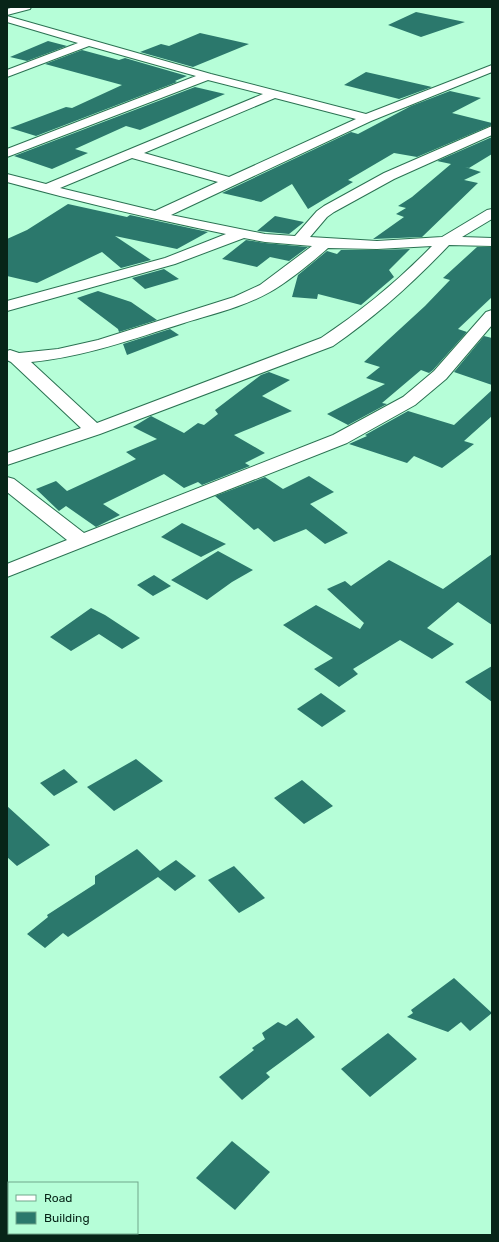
<svg xmlns="http://www.w3.org/2000/svg" width="499" height="1242" viewBox="0 0 499 1242" font-family="Rubik,sans-serif">
	<style>
		.building { fill: #2b786c }
		.lines { fill: none; stroke-linecap: round; stroke-linejoin: round }
		.street-casing { stroke: #2b7252; stroke-width: 2 }
		.street { fill: #fff; fill-rule: evenodd }
	</style>
	<rect width="100%" height="100%" fill="#b6fed8"/>
	<path class="building" d="M 416,12 L 465,22 L 421,37 L 388,25 Z
		M 200,33 L 249,44 L 193,67 L 140,52 L 161,44 L 169,46 Z
		M 48,41 L 67,46 L 27,61 L 10,57 Z
		M 82,50 L 119,60 L 125,58 L 187,76 L 175,81 L 177,82 L 36,136 L 10,128 L 66,107 L 72,108 L 122,85 L 45,64 Z
		M 366,72 L 432,87 L 399,99 L 344,85 Z
		M 195,87 L 225,94 L 140,130 L 126,126 L 75,149 L 88,153 L 52,169 L 14,156 Z
		M 450,91 L 481,98 L 452,113 L 492,123 L 492,125 L 417,157 L 394,153 L 348,180 L 353,182 L 308,209 L 292,184 L 261,202 L 222,193 L 351,132 L 358,134 L 411,106 Z
		M 492,137 L 492,154 L 469,168 L 465,167 L 481,172 L 464,180 L 478,183 L 422,237 L 373,239 L 404,217 L 396,214 L 406,208 L 398,206 L 412,197 L 451,164 L 437,161 Z
		M 68,204 L 127,217 L 130,215 L 208,232 L 177,249 L 115,236 L 151,260 L 121,268 L 102,252 L 37,283 L 7,276 L 7,239 L 27,230 Z
		M 275,216 L 304,222 L 289,234 L 257,231 Z
		M 246,240 L 265,243 L 308,247 L 289,261 L 270,257 L 257,267 L 222,259 Z
		M 477,247 L 492,247 L 492,297 L 458,329 L 467,332 L 433,370 L 429,373 L 421,370 L 382,403 L 387,404 L 348,425 L 327,414 L 385,384 L 366,378 L 380,367 L 364,362 L 425,306 L 450,280 L 443,278 Z
		M 410,249 L 389,270 L 394,277 L 361,305 L 318,294 L 317,299 L 292,297 L 298,275 L 327,251 L 337,254 L 341,250 L 377,250 Z
		M 164,269 L 179,279 L 145,289 L 132,278 Z
		M 98,291 L 131,302 L 157,320 L 119,332 L 118,329 L 77,298 Z
		M 170,329 L 179,335 L 127,355 L 123,344 Z
		M 484,336 L 492,338 L 492,385 L 454,372 Z
		M 269,372 L 290,380 L 262,396 L 292,411 L 234,435 L 265,453 L 245,463 L 250,466 L 202,485 L 198,482 L 184,488 L 164,474 L 103,504 L 120,515 L 96,527 L 66,506 L 59,511 L 36,489 L 56,481 L 67,491 L 136,459 L 126,452 L 157,439 L 133,427 L 151,416 L 184,433 L 198,423 L 204,425 L 218,414 L 215,410 L 261,375 Z
		M 492,390 L 492,416 L 464,441 L 474,444 L 442,468 L 414,456 L 407,463 L 349,444 L 367,436 L 365,435 L 408,411 L 454,425 Z
		M 309,476 L 334,492 L 310,504 L 348,533 L 325,544 L 306,529 L 274,542 L 258,528 L 254,530 L 215,496 L 265,477 L 283,489 Z
		M 182,523 L 226,544 L 201,557 L 161,537 Z
		M 218,551 L 253,570 L 232,582 L 207,600 L 171,580 Z
		M 492,554 L 492,625 L 458,602 L 427,628 L 454,644 L 432,659 L 400,640 L 353,669 L 358,674 L 339,687 L 314,669 L 333,658 L 283,625 L 316,605 L 360,629 L 364,623 L 327,589 L 345,581 L 351,586 L 389,560 L 443,589 Z
		M 154,575 L 171,586 L 153,596 L 137,585 Z
		M 91,608 L 105,615 L 140,638 L 122,649 L 99,634 L 71,651 L 50,637 Z
		M 492,666 L 492,702 L 465,682 Z
		M 321,693 L 346,711 L 322,727 L 297,709 Z
		M 136,759 L 163,781 L 114,811 L 87,787 Z
		M 64,769 L 78,782 L 54,796 L 40,783 Z
		M 302,780 L 333,806 L 304,824 L 274,798 Z
		M 7,806 L 50,845 L 17,866 L 7,857 Z
		M 137,849 L 160,871 L 176,860 L 196,876 L 175,891 L 158,877 L 68,937 L 63,933 L 45,948 L 27,934 L 48,917 L 47,915 L 95,884 L 95,876 Z
		M 234,866 L 265,898 L 239,913 L 208,880 Z
		M 454,978 L 492,1013 L 470,1031 L 461,1022 L 448,1032 L 407,1017 L 413,1013 L 411,1010 Z
		M 297,1018 L 315,1037 L 266,1073 L 270,1077 L 242,1100 L 219,1077 L 254,1050 L 252,1048 L 265,1039 L 262,1033 L 278,1022 L 286,1026 Z
		M 388,1033 L 417,1059 L 370,1097 L 341,1069 Z
		M 232,1141 L 270,1172 L 235,1210 L 196,1178 Z"/>
	<g class="lines">
		<defs>
			<path id="street" d="M 14,7 L 31,7 L 30,9 L 7,15 L 7,9 Z
				M 7,16 L 211,74 L 366,114 L 492,65 L 492,72 L 371,121 L 171,215 L 265,234 L 295,236 L 317,211 L 324,206 L 384,173 L 492,126 L 492,135 L 394,179 L 334,212 L 327,217 L 310,237 L 377,241 L 442,237 L 487,210 L 492,209 L 492,219 L 462,237 L 492,238 L 492,246 L 449,245 C 414,282 375,317 333,346 L 100,434 L 7,465 L 7,453 L 81,428 L 11,362 L 7,360 L 7,351 L 10,350 L 19,353 L 58,349 L 98,340 L 234,297 L 260,285 L 312,246 L 265,242 L 244,238 L 175,264 L 7,311 L 7,301 L 165,258 L 226,234 C 153,219 80,202 7,182 L 7,174 L 46,184 L 263,94 L 208,80 L 7,157 L 7,149 L 196,76 L 89,46 L 7,77 L 7,70 L 78,43 L 7,22 ZM 275,98 L 356,119 L 229,177 L 144,153 ZM 132,158 L 218,182 L 155,211 L 60,188 ZM 432,246 C 400,279 359,313 321,338 L 97,423 L 31,362 C 84,357 133,339 184,323 C 213,314 243,307 270,292 C 289,281 311,263 328,248 L 377,249 Z
				M 492,310 L 492,325 L 446,379 L 415,405 L 347,443 L 7,577 L 7,564 L 67,540 L 7,492 L 7,477 L 14,479 L 84,533 L 333,435 L 403,397 L 434,371 L 486,312 Z"/>
		</defs>
		<use href="#street" class="street-casing"/>
		<use href="#street" class="street"/>
	</g>
	<rect width="499" height="1242" fill="none" stroke="#072518" stroke-width="16"/>
	<rect x="8" y="1182" width="130" height="52" fill="#b6fed8" stroke="#70a78b"/>
	<rect x="16" y="1195" width="20" height="6" fill="#ffffff" stroke="#70a78b"/>
	<text x="44" y="1202" font-size="12" fill="#072518">Road</text>
	<rect x="16" y="1212" width="20" height="12" fill="#2b786c" stroke="#70a78b"/>
	<text x="44" y="1222" font-size="12" fill="#072518">Building</text>
</svg>
